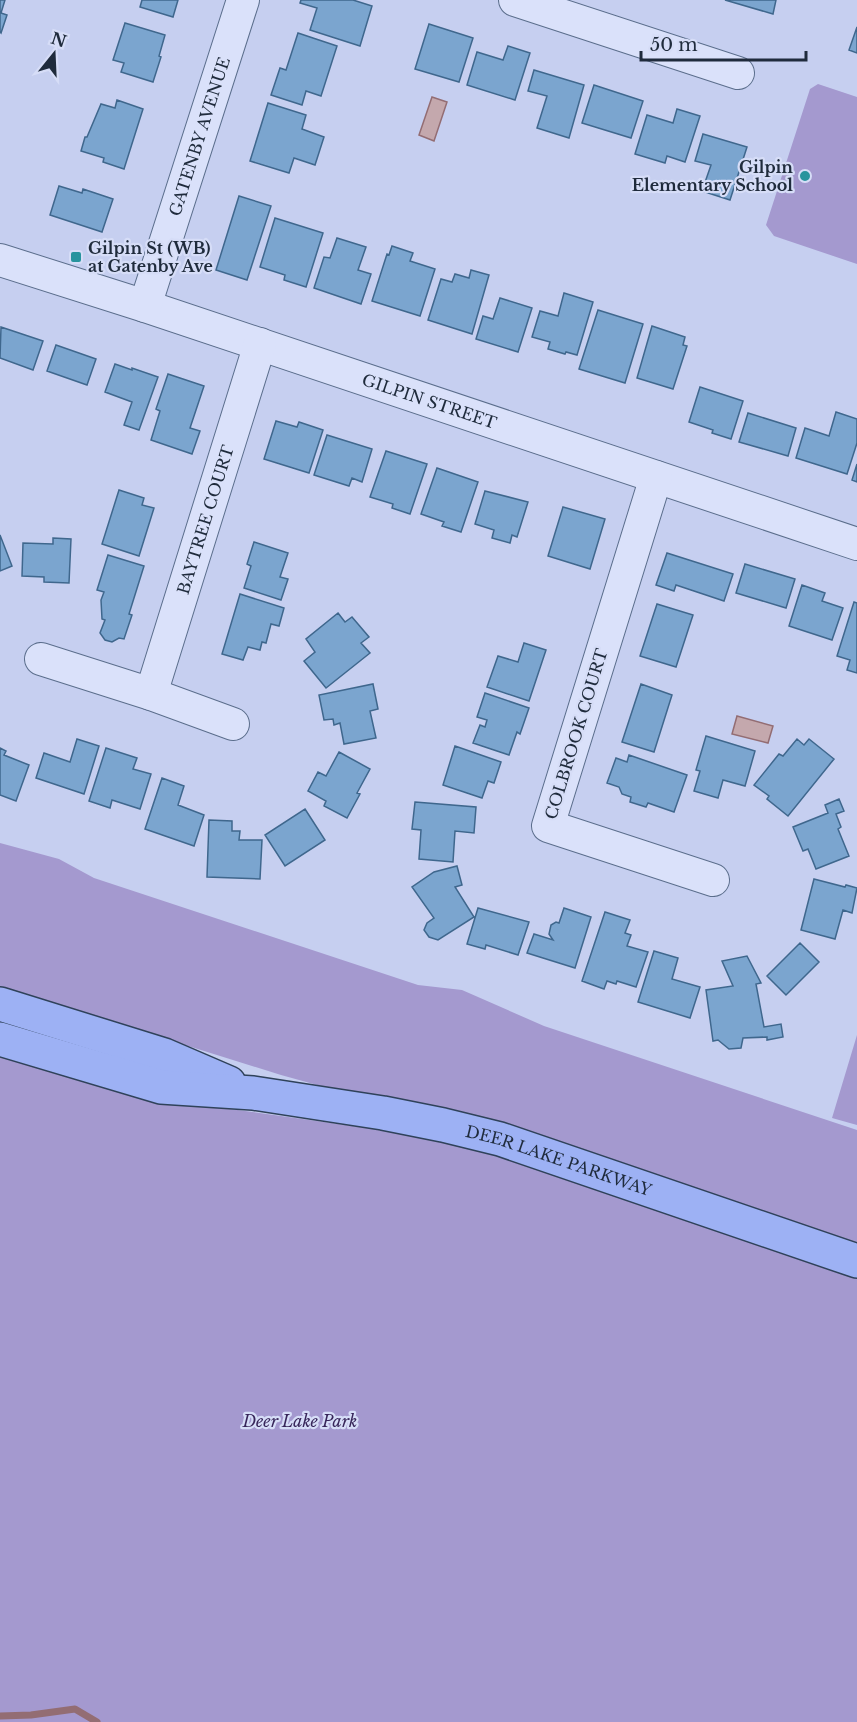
<svg xmlns="http://www.w3.org/2000/svg" width="857" height="1722" viewBox="0 0 857 1722" font-family="'Libre Baskerville',serif">
	<style>
		.green { fill: #a499cf }
		.water { fill: #c4a8ad; stroke: #936d73; stroke-width: 1.5 }
		.lines { fill: none; stroke-linecap: round; stroke-linejoin: round }
		.stream { stroke: #936d73; stroke-width: 7 }
		.building { fill: #7ba5cf; stroke: #3f678d; stroke-width: 1.5 }
		.minor-casing { stroke: #5b6e8c; stroke-width: 34 }
		.major-casing { stroke: #2f425a; stroke-width: 36 }
		.minor { stroke: #dae1fa; stroke-width: 32 }
		.major { stroke: #9db1f4; stroke-width: 33 }
		.poi-dot { fill: #28949e; stroke: #d6ddf7; stroke-width: 2 }
		.labels { text-anchor: middle; stroke-width: 4.5; stroke-linejoin: round; paint-order: stroke }
		.street-label { font-size: 16px; fill: #1f2b3c; stroke: #d6ddf7 }
		.poi-label { font-size: 16px; font-weight: bold; fill: #1f2b3c; stroke: #d6ddf7; text-anchor: end }
		.park-label { font-size: 16px; font-style: italic; fill: #372559; stroke: #d6ddf7 }
	</style>
	<rect width="100%" height="100%" fill="#c6cff0"/>
	<path class="green" d="M 818,84 L 857,97 L 857,264 L 774,236 L 766,225 L 810,89 Z
		M 0,843 L 59,859 L 94,878 L 418,985 L 462,990 L 544,1026 L 857,1130 L 857,1244 L 499,1124 L 328,1088 L 281,1075 L 0,987 Z
		M 857,1035 L 857,1125 L 832,1118 Z
		M 0,1055 L 216,1107 L 410,1134 L 497,1154 L 791,1254 L 857,1279 L 857,1722 L 0,1722 Z"/>
	<path class="water" d="M 432,97 L 447,102 L 434,141 L 419,135 Z
		M 737,716 L 773,726 L 768,743 L 732,734 Z"/>
	<g class="lines">
		<path class="stream" d="M 0,1716 L 31,1715 L 75,1709 L 97,1722"/>
	</g>
	<path class="building" d="M 0,0 L 5,0 L 1,13 L 7,15 L 1,33 L 0,32 Z
		M 142,0 L 178,0 L 173,17 L 140,7 Z
		M 301,0 L 353,0 L 372,6 L 360,46 L 310,30 L 317,8 L 300,3 Z
		M 725,0 L 776,0 L 773,14 Z
		M 125,23 L 165,35 L 159,56 L 161,57 L 153,82 L 121,72 L 124,63 L 113,60 Z
		M 429,24 L 473,38 L 459,82 L 415,69 Z
		M 857,27 L 857,53 L 849,50 Z
		M 298,33 L 337,46 L 321,96 L 306,91 L 302,105 L 271,95 L 280,68 L 286,70 Z
		M 508,46 L 530,53 L 515,100 L 467,85 L 477,52 L 503,60 Z
		M 534,70 L 584,85 L 569,138 L 537,128 L 547,96 L 528,91 Z
		M 594,85 L 643,101 L 631,138 L 582,123 Z
		M 117,100 L 143,109 L 124,169 L 103,162 L 104,158 L 81,151 L 85,137 L 87,137 L 101,104 L 115,108 Z
		M 268,103 L 306,115 L 302,129 L 324,137 L 315,165 L 294,158 L 289,173 L 250,161 Z
		M 677,109 L 700,116 L 685,162 L 667,156 L 665,163 L 635,154 L 647,115 L 673,123 Z
		M 703,134 L 747,147 L 730,200 L 702,191 L 711,165 L 695,161 Z
		M 59,186 L 82,193 L 83,189 L 113,199 L 102,232 L 50,215 Z
		M 239,196 L 271,206 L 247,280 L 216,270 Z
		M 275,218 L 323,233 L 306,287 L 284,280 L 285,275 L 260,267 Z
		M 337,238 L 366,247 L 358,270 L 371,274 L 361,304 L 314,288 L 324,257 L 330,258 Z
		M 392,246 L 413,253 L 410,261 L 435,269 L 420,316 L 372,301 L 387,254 L 389,255 Z
		M 471,270 L 489,275 L 472,334 L 428,320 L 441,279 L 452,282 L 455,274 L 469,278 Z
		M 564,293 L 593,302 L 577,355 L 566,352 L 565,354 L 548,349 L 550,342 L 532,337 L 540,311 L 558,316 Z
		M 500,298 L 532,308 L 518,352 L 476,339 L 483,316 L 493,319 Z
		M 598,310 L 643,324 L 625,383 L 579,369 Z
		M 652,326 L 685,337 L 683,345 L 687,346 L 673,389 L 637,378 Z
		M 1,327 L 43,341 L 33,370 L 0,358 Z
		M 56,345 L 96,359 L 87,385 L 47,371 Z
		M 115,364 L 132,370 L 132,368 L 158,377 L 139,430 L 124,425 L 132,402 L 105,392 Z
		M 168,374 L 204,386 L 190,428 L 200,431 L 192,454 L 151,440 L 160,411 L 156,409 Z
		M 700,387 L 743,401 L 731,439 L 712,433 L 713,430 L 689,422 Z
		M 836,412 L 857,419 L 857,443 L 847,474 L 796,458 L 805,428 L 829,436 Z
		M 748,413 L 796,428 L 788,456 L 739,442 Z
		M 276,421 L 297,427 L 299,422 L 323,430 L 309,473 L 264,459 Z
		M 327,435 L 372,449 L 362,482 L 352,478 L 349,486 L 314,475 Z
		M 386,451 L 427,464 L 410,514 L 392,508 L 393,504 L 370,497 Z
		M 857,464 L 857,482 L 852,480 Z
		M 437,468 L 478,482 L 461,532 L 442,526 L 444,522 L 421,514 Z
		M 119,490 L 144,498 L 142,505 L 154,508 L 139,556 L 102,544 Z
		M 485,491 L 528,502 L 517,537 L 512,535 L 510,543 L 492,538 L 494,530 L 475,524 Z
		M 563,507 L 605,519 L 590,569 L 548,556 Z
		M 0,535 L 12,566 L 0,571 Z
		M 53,538 L 71,539 L 69,583 L 44,582 L 44,577 L 22,576 L 23,543 L 53,544 Z
		M 254,542 L 288,553 L 280,577 L 288,579 L 281,600 L 244,588 L 251,566 L 247,564 Z
		M 667,553 L 733,574 L 724,601 L 676,585 L 674,591 L 656,585 Z
		M 108,555 L 144,566 L 129,614 L 132,615 L 124,639 L 119,638 L 112,642 L 105,640 L 100,633 L 105,620 L 102,619 L 101,600 L 104,592 L 97,590 Z
		M 745,564 L 795,579 L 786,608 L 736,593 Z
		M 802,585 L 825,593 L 822,601 L 843,608 L 832,640 L 789,626 Z
		M 240,594 L 284,608 L 279,626 L 271,624 L 266,643 L 262,642 L 260,650 L 248,647 L 243,660 L 222,654 Z
		M 854,602 L 857,603 L 857,673 L 847,670 L 850,660 L 837,656 Z
		M 657,604 L 693,615 L 676,667 L 640,656 Z
		M 338,613 L 345,622 L 352,617 L 369,637 L 361,643 L 370,653 L 326,688 L 304,661 L 315,652 L 306,639 Z
		M 524,643 L 546,650 L 529,701 L 487,687 L 498,656 L 518,662 Z
		M 373,684 L 378,709 L 370,711 L 376,738 L 344,744 L 340,723 L 334,725 L 333,719 L 324,720 L 319,695 Z
		M 641,684 L 672,695 L 654,752 L 622,742 Z
		M 485,693 L 529,708 L 520,734 L 517,732 L 509,755 L 473,743 L 480,725 L 485,727 L 487,720 L 477,717 Z
		M 706,736 L 755,751 L 745,786 L 723,780 L 718,798 L 694,791 L 700,771 L 696,770 Z
		M 77,739 L 99,746 L 84,794 L 36,778 L 44,753 L 70,762 Z
		M 797,739 L 804,745 L 809,739 L 834,759 L 788,816 L 767,799 L 769,796 L 754,785 L 779,754 L 783,756 Z
		M 455,746 L 501,762 L 494,783 L 488,781 L 482,798 L 443,785 Z
		M 0,748 L 6,751 L 4,755 L 29,765 L 16,801 L 0,795 Z
		M 106,748 L 137,758 L 133,769 L 151,774 L 140,809 L 112,800 L 110,808 L 89,801 Z
		M 339,752 L 370,769 L 357,793 L 360,794 L 347,818 L 324,806 L 326,801 L 308,791 L 318,772 L 326,776 Z
		M 629,755 L 687,775 L 674,812 L 648,803 L 646,807 L 630,802 L 631,797 L 622,794 L 619,787 L 607,783 L 616,758 L 627,762 Z
		M 162,778 L 184,786 L 178,805 L 204,815 L 194,846 L 145,829 Z
		M 839,799 L 844,811 L 836,814 L 841,827 L 838,829 L 849,856 L 816,869 L 808,849 L 803,851 L 793,827 L 828,813 L 825,805 Z
		M 415,802 L 476,807 L 474,833 L 455,831 L 453,862 L 419,859 L 421,830 L 412,829 Z
		M 305,809 L 325,840 L 285,866 L 265,835 Z
		M 209,820 L 232,821 L 232,831 L 240,831 L 239,840 L 262,840 L 260,879 L 207,877 Z
		M 457,866 L 462,885 L 455,887 L 474,917 L 438,940 L 429,937 L 424,930 L 427,923 L 434,918 L 412,887 L 434,872 Z
		M 814,879 L 845,887 L 846,885 L 857,888 L 852,913 L 843,910 L 835,939 L 801,930 Z
		M 478,908 L 529,922 L 518,955 L 486,945 L 485,949 L 467,944 Z
		M 564,908 L 591,917 L 575,968 L 527,953 L 534,934 L 553,940 L 549,934 L 551,925 L 556,922 L 559,923 Z
		M 605,912 L 630,920 L 625,933 L 631,935 L 627,946 L 648,952 L 636,987 L 617,981 L 616,984 L 607,981 L 604,989 L 582,981 Z
		M 800,943 L 819,962 L 786,995 L 767,976 Z
		M 654,951 L 678,958 L 672,979 L 700,987 L 690,1018 L 638,1002 Z
		M 747,956 L 761,983 L 756,984 L 764,1027 L 781,1024 L 783,1037 L 767,1040 L 767,1037 L 743,1038 L 741,1048 L 729,1049 L 718,1040 L 713,1041 L 706,990 L 733,986 L 722,961 Z"/>
	<g class="lines">
		<defs>
			<g id="minor">
				<path d="M 515,0 L 738,73"/>
				<path id="s1" d="M 0,260 L 145,306 L 857,544"/>
				<path id="s2" d="M 145,306 L 243,0"/>
				<path d="M 656,477 L 548,826 L 713,880"/>
				<path id="s3" d="M 41,659 L 151,694 L 260,344"/>
				<path d="M 151,694 L 233,724"/>
			</g>
			<g id="major">
				<path d="M 0,1004 L 164,1055 L 229,1083"/>
				<path id="s4" d="M 0,1039 L 161,1087 L 253,1093 L 383,1113 L 443,1125 L 500,1139 L 857,1261"/>
			</g>
		</defs>
		<use href="#minor" class="minor-casing"/>
		<use href="#major" class="major-casing"/>
		<use href="#minor" class="minor"/>
		<use href="#major" class="major"/>
	</g>
	<g class="poi-dot">
		<circle cx="805" cy="176" r="6"/>
		<rect x="70" y="251" width="12" height="12" rx="3"/>
	</g>
	<g class="labels">
		<g class="street-label">
			<text dy="6" stroke="none"><textPath href="#s2" startOffset="178">GATENBY AVENUE</textPath></text>
			<text dy="6" stroke="none"><textPath href="#s1" startOffset="452">GILPIN STREET</textPath></text>
			<text dy="6" stroke="none"><textPath href="#s3" startOffset="298">BAYTREE COURT</textPath></text>
			<text transform="translate(576 734) rotate(-73)" y="6">COLBROOK COURT</text>
			<text dy="6" stroke="none"><textPath href="#s4" startOffset="574">DEER LAKE PARKWAY</textPath></text>
		</g>
		<g class="poi-label">
			<text x="793" y="173">Gilpin<tspan x="793" dy="18">Elementary School</tspan></text>
			<text x="88" y="254" text-anchor="start">Gilpin St (WB)<tspan x="88" dy="18">at Gatenby Ave</tspan></text>
		</g>
		<g class="park-label">
			<text x="300" y="1427">Deer Lake Park</text>
		</g>
	</g>
	<g transform="translate(54 54) rotate(18)" stroke="#d6ddf7" stroke-width="4.5" paint-order="stroke">
	<path d="M0-4.5L10 22L0 15L-10 22Z" fill="#1f2b3c"/>
	<text y="-9" font-size="16" font-weight="bold" text-anchor="middle" fill="#1f2b3c">N</text>
	</g>
	<path d="M641 51v9h165v-9" fill="none" stroke="#1f2b3c" stroke-width="3"/>
	<text x="650" y="51" font-size="18" fill="#1f2b3c" stroke="#d6ddf7" stroke-width="4.5" paint-order="stroke">50 m</text>
</svg>
